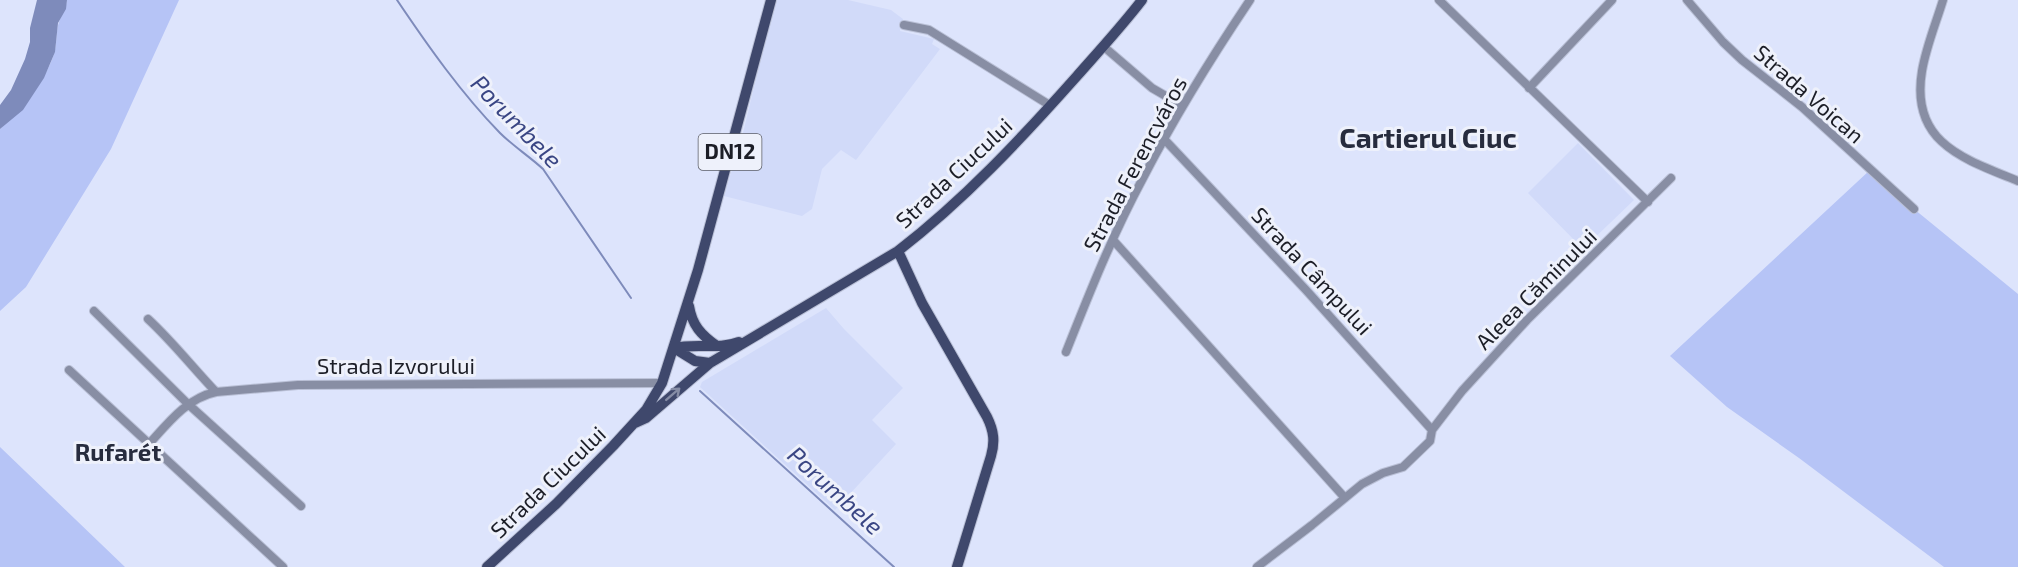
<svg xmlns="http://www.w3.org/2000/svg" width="2018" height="567" viewBox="0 0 2018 567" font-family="'Exo 2',sans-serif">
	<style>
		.built { fill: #d1daf9 }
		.green { fill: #b6c4f6 }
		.water { fill: #7e8bbb }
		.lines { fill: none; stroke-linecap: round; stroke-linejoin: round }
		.stream { stroke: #7e8bbb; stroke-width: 2 }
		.minor-casing { stroke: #bac0d6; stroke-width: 10 }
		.major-casing { stroke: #bac0d6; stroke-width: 12 }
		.minor { stroke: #888ea4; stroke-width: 8 }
		.major { stroke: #3f486c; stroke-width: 10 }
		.oneway { stroke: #858ca5 }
		.labels { text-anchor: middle; stroke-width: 6; stroke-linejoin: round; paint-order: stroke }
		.shield { fill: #eef1fb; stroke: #5b5d67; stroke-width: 1.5 }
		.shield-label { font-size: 21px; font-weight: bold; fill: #1c1e27 }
		.street-label { font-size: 22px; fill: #1c1e27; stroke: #eef1fb }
		.water-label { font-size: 24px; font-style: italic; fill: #3a4684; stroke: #eef1fb }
		.neighbourhood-label { font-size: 24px; font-weight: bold; fill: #272c3e; stroke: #eef1fb }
		.district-label { font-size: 28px; font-weight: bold; fill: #272c3e; stroke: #eef1fb }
	</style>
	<rect width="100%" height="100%" fill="#dde4fc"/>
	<path class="built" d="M 775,0 L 848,0 L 891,10 L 903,19 L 900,31 L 934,39 L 932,44 L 940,49 L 856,160 L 841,150 L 822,169 L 812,209 L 802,216 L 724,196 L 743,133 Z
		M 1578,143 L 1634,200 L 1583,249 L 1528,193 Z
		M 826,308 L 844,329 L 903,388 L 872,420 L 896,444 L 835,510 L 700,387 L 702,382 Z"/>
	<path class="green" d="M 67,0 L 179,0 L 111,149 L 26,287 L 0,311 L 0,129 C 23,108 44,83 54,54 C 57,44 56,30 59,22 C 62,13 66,9 67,0 Z
		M 1870,170 L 1914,209 L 2018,294 L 2018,567 L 1944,567 L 1799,458 L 1727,407 L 1670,356 Z
		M 0,447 L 125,567 L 0,567 Z"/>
	<path class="water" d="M 37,0 L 67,0 L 66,9 L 58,23 L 55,52 L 44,78 L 23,110 L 0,129 L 0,105 L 11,90 L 25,59 L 30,42 L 30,28 Z"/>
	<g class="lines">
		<path class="stream" d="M 397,0 C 428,46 461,93 500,133 C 513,146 529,156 543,169 L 631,298
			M 700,391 L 894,567"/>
		<defs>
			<path id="minor" d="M 1439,0 L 1648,202
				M 1687,0 L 1723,42 L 1742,60 L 1802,107 L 1914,209
				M 1943,0 C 1936,23 1926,47 1922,71 C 1910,143 1964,159 2018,181
				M 904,25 L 929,30 L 1051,106
				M 1103,46 L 1152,88 L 1183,106
				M 1529,88 L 1612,0
				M 1164,139 L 1306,290 L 1432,430
				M 1113,240 L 1345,498
				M 94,311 L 188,404 L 301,506
				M 148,319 C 173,342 193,368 216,392
				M 1066,352 C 1089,294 1112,236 1142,180 C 1174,118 1211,58 1250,0
				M 69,370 L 283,567
				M 149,444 C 168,423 187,398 216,392 L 298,385 L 662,383
				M 1257,567 L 1312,525 L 1362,484 L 1383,473 L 1403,467 L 1430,441 L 1432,430 L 1462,391 L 1527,320 L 1671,178"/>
			<path id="major" d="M 898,251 L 922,303 L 987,417 C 994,431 995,442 991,456 L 957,567
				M 689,306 C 692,325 701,335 717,346
				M 674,348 C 696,343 719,350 739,342
				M 674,348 L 695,361 L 710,363
				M 635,423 L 646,418 L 710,363 L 898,251 C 964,200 1021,139 1077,76 C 1099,51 1122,26 1142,0
				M 487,567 L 556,504 L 613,446 L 646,410 L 662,383 L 698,270 L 771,0"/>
		</defs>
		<use href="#minor" class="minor-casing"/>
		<use href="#major" class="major-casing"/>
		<use href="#minor" class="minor"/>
		<use href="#major" class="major"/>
	</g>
	<defs><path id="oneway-shaft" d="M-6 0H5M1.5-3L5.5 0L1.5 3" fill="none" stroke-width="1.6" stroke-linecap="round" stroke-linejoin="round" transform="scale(1.5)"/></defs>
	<use class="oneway" href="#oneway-shaft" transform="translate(673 394) rotate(-41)"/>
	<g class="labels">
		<rect class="shield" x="698.5" y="134" width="63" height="36" rx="4.5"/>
		<g class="shield-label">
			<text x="730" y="159">DN12</text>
		</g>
		<g class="street-label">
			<text transform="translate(1809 94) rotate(41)" y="8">Strada Voican</text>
			<text transform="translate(1135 164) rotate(-62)" y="8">Strada Ferencváros</text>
			<text transform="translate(954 173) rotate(-43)" y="8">Strada Ciucului</text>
			<text transform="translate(1312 271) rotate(47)" y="8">Strada Câmpului</text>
			<text transform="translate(1536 289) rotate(-45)" y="8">Aleea Căminului</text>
			<text x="396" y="374">Strada Izvorului</text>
			<text transform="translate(548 482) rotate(-44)" y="8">Strada Ciucului</text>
		</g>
		<g class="water-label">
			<text transform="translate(516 122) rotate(46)" y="8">Porumbele</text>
			<text transform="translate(835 491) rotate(42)" y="8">Porumbele</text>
		</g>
		<g class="neighbourhood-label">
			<text x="118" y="461">Rufarét</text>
		</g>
		<g class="district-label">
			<text x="1428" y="148">Cartierul Ciuc</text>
		</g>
	</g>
</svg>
